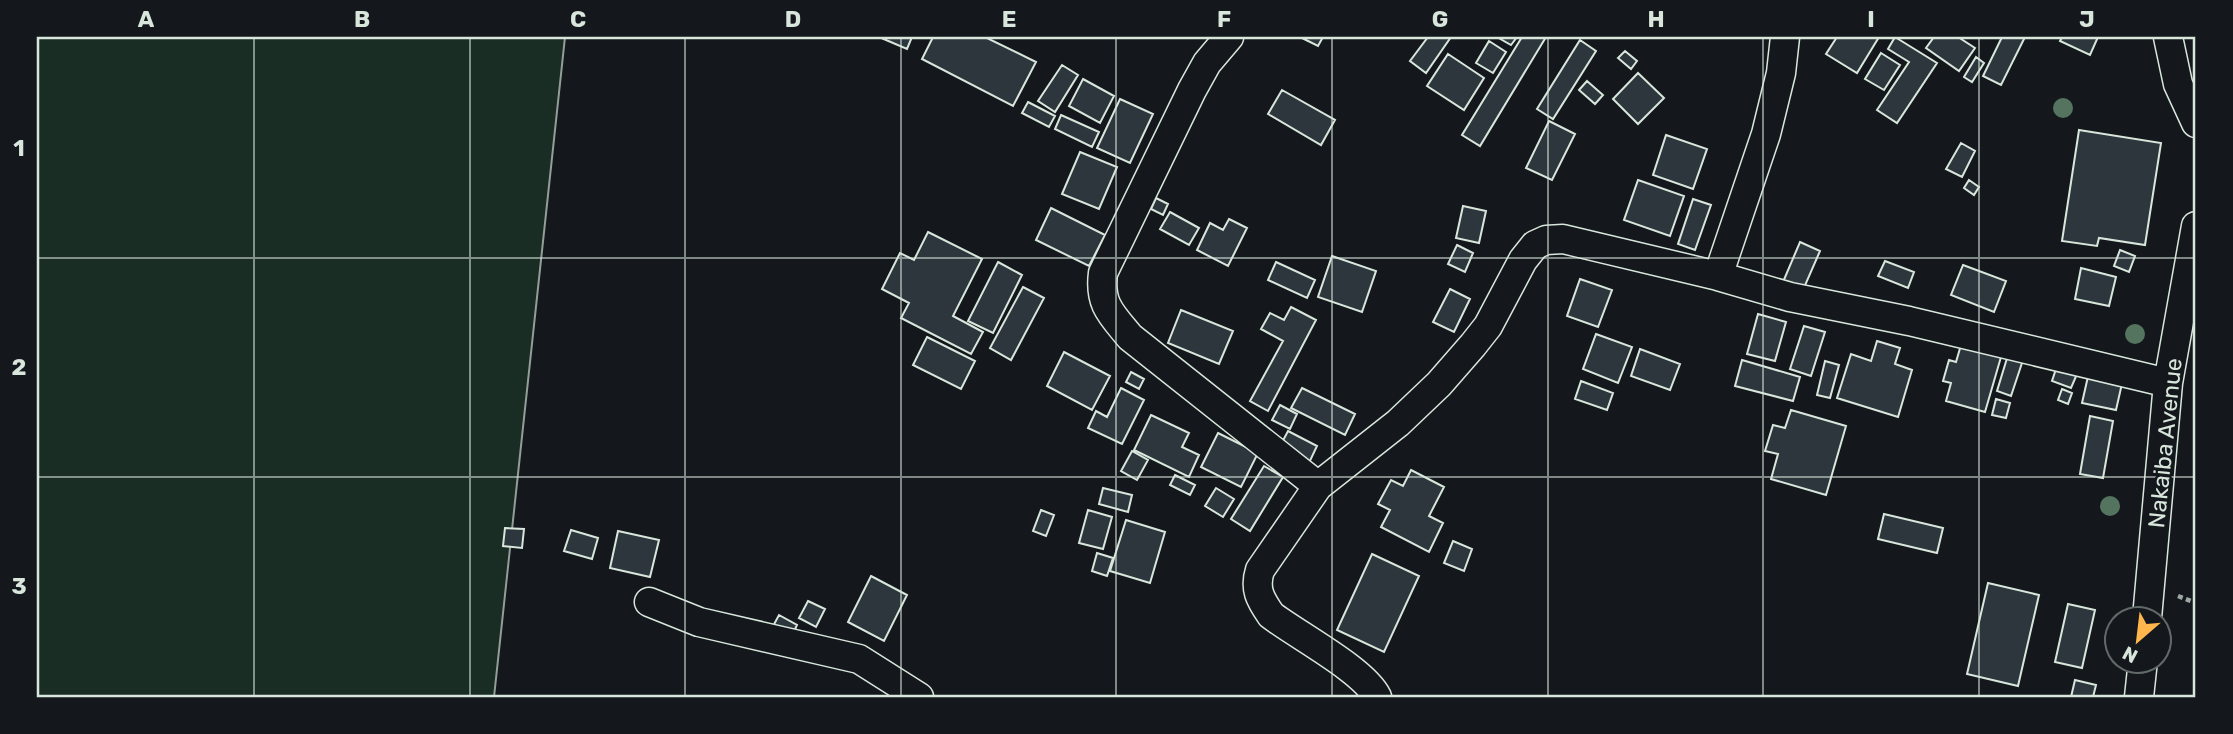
<svg xmlns="http://www.w3.org/2000/svg" width="2233" height="734" viewBox="0 0 2233 734" font-family="Rubik,sans-serif">
	<style>
		.green { fill: #1a2d24; stroke: #939e99; stroke-width: 2 }
		.building { fill: #2c363c; stroke: #d8e6dc; stroke-width: 2 }
		.lines { fill: none; stroke-linecap: round; stroke-linejoin: round }
		.minor-casing { stroke: #d8e6dc; stroke-width: 31 }
		.path { stroke: #9da8a2; stroke-width: 4.5; stroke-dasharray: 5 3.5; stroke-linecap: butt }
		.minor { stroke: #14181c; stroke-width: 28 }
		.tree { fill: #55745f }
		.grid { fill: none; stroke: #d8e6dc; stroke-width: 2; stroke-opacity: 0.55 }
		.labels { text-anchor: middle; stroke-width: 5; stroke-linejoin: round; paint-order: stroke }
		.street-label { font-size: 23px; fill: #d8e6dc; stroke: #14181c }
		.neatline { fill: none; stroke: #d8e6dc; stroke-width: 2.5 }
		.grid-label { font-size: 23px; text-anchor: middle; font-weight: bold; fill: #d8e6dc }
	</style>
	<rect width="100%" height="100%" fill="#14181c"/>
	<path class="green" d="M 37,37 L 565,37 L 494,697 L 37,697 Z"/>
	<path class="building" d="M 879,37 L 912,37 L 907,49 Z
		M 933,37 L 985,37 L 1036,62 L 1013,106 L 922,59 Z
		M 1300,37 L 1323,37 L 1318,46 Z
		M 1428,37 L 1451,37 L 1426,73 L 1410,61 Z
		M 1497,37 L 1517,37 L 1511,45 Z
		M 1522,37 L 1546,37 L 1480,146 L 1462,135 Z
		M 1837,37 L 1879,37 L 1857,73 L 1826,54 Z
		M 1895,37 L 1937,63 L 1897,123 L 1877,110 L 1909,62 L 1888,49 Z
		M 1934,37 L 1958,37 L 1975,48 L 1959,71 L 1926,48 Z
		M 2002,37 L 2025,37 L 2001,85 L 1983,76 Z
		M 2062,37 L 2098,37 L 2090,55 L 2060,41 Z
		M 1580,40 L 1596,51 L 1553,119 L 1537,109 Z
		M 1489,41 L 1506,52 L 1493,73 L 1476,63 Z
		M 1625,51 L 1637,61 L 1631,69 L 1618,58 Z
		M 1881,53 L 1900,65 L 1884,90 L 1865,79 Z
		M 1448,54 L 1484,78 L 1464,110 L 1427,86 Z
		M 1976,57 L 1984,63 L 1972,82 L 1964,77 Z
		M 1062,65 L 1078,75 L 1055,112 L 1038,101 Z
		M 1638,73 L 1664,98 L 1638,124 L 1613,99 Z
		M 1083,79 L 1114,96 L 1100,123 L 1069,106 Z
		M 1587,81 L 1603,95 L 1595,104 L 1579,90 Z
		M 1282,90 L 1335,120 L 1321,145 L 1268,114 Z
		M 1120,99 L 1153,114 L 1130,163 L 1097,148 Z
		M 1028,102 L 1055,116 L 1049,127 L 1022,113 Z
		M 1061,115 L 1099,132 L 1092,147 L 1055,129 Z
		M 1549,121 L 1575,134 L 1552,180 L 1526,168 Z
		M 2079,130 L 2161,143 L 2145,245 L 2099,238 L 2097,246 L 2062,241 Z
		M 1666,135 L 1707,149 L 1693,189 L 1653,175 Z
		M 1961,143 L 1975,151 L 1962,177 L 1946,169 Z
		M 1080,152 L 1117,167 L 1099,209 L 1062,194 Z
		M 1638,180 L 1684,196 L 1670,236 L 1624,220 Z
		M 1969,180 L 1979,187 L 1974,195 L 1964,188 Z
		M 1156,198 L 1168,204 L 1163,215 L 1151,209 Z
		M 1693,199 L 1711,205 L 1695,250 L 1678,244 Z
		M 1463,206 L 1486,211 L 1479,243 L 1456,238 Z
		M 1051,208 L 1105,235 L 1089,266 L 1036,240 Z
		M 1170,212 L 1199,228 L 1189,245 L 1160,229 Z
		M 1229,219 L 1247,228 L 1228,266 L 1197,250 L 1210,223 L 1223,230 Z
		M 928,232 L 982,259 L 953,316 L 983,332 L 971,354 L 901,318 L 909,303 L 882,289 L 900,253 L 914,260 Z
		M 1800,242 L 1820,251 L 1803,290 L 1783,282 Z
		M 1457,245 L 1473,253 L 1465,272 L 1448,264 Z
		M 2120,250 L 2135,256 L 2129,272 L 2114,266 Z
		M 1332,256 L 1376,271 L 1362,312 L 1318,297 Z
		M 1885,261 L 1914,272 L 1908,288 L 1878,276 Z
		M 998,262 L 1022,275 L 993,333 L 968,321 Z
		M 1276,262 L 1315,280 L 1307,298 L 1268,280 Z
		M 1963,265 L 2006,281 L 1994,312 L 1951,295 Z
		M 2081,268 L 2116,277 L 2109,306 L 2075,299 Z
		M 1580,279 L 1612,290 L 1598,327 L 1567,316 Z
		M 1023,287 L 1044,298 L 1011,360 L 990,348 Z
		M 1450,289 L 1470,299 L 1454,332 L 1433,322 Z
		M 1291,307 L 1316,320 L 1268,411 L 1250,401 L 1283,341 L 1261,329 L 1270,313 L 1284,320 Z
		M 1181,310 L 1233,331 L 1219,364 L 1168,343 Z
		M 1758,314 L 1786,322 L 1775,361 L 1747,354 Z
		M 1804,326 L 1825,332 L 1811,376 L 1790,369 Z
		M 1596,334 L 1632,347 L 1618,383 L 1583,369 Z
		M 927,337 L 975,361 L 961,389 L 913,365 Z
		M 1877,341 L 1900,348 L 1895,364 L 1912,370 L 1898,417 L 1837,398 L 1851,354 L 1871,361 Z
		M 1961,345 L 2001,357 L 1985,412 L 1946,401 L 1951,383 L 1943,381 L 1949,360 L 1956,362 Z
		M 1640,349 L 1680,364 L 1670,390 L 1631,376 Z
		M 1064,352 L 1110,376 L 1092,410 L 1047,386 Z
		M 2008,355 L 2023,360 L 2011,396 L 1997,391 Z
		M 1742,360 L 1800,377 L 1793,401 L 1735,386 Z
		M 1825,361 L 1839,365 L 1830,398 L 1817,395 Z
		M 2057,366 L 2077,374 L 2071,388 L 2052,381 Z
		M 1131,372 L 1144,379 L 1139,389 L 1126,382 Z
		M 2089,372 L 2123,379 L 2116,410 L 2082,403 Z
		M 1581,381 L 1613,393 L 1607,410 L 1575,399 Z
		M 1121,388 L 1144,400 L 1122,444 L 1088,428 L 1096,411 L 1107,417 Z
		M 1302,388 L 1355,414 L 1345,435 L 1291,408 Z
		M 2062,389 L 2072,393 L 2068,404 L 2058,400 Z
		M 1996,399 L 2010,403 L 2006,418 L 1992,415 Z
		M 1280,405 L 1297,414 L 1290,429 L 1272,420 Z
		M 1791,410 L 1846,426 L 1826,495 L 1771,479 L 1778,454 L 1765,451 L 1773,425 L 1785,428 Z
		M 1151,415 L 1189,433 L 1182,447 L 1199,455 L 1189,477 L 1134,450 Z
		M 2090,416 L 2113,421 L 2103,478 L 2080,474 Z
		M 1288,431 L 1317,446 L 1308,465 L 1278,450 Z
		M 1218,433 L 1258,453 L 1241,487 L 1201,467 Z
		M 1132,451 L 1148,460 L 1137,480 L 1121,471 Z
		M 1264,466 L 1283,477 L 1250,531 L 1231,519 Z
		M 1411,470 L 1444,487 L 1429,516 L 1443,523 L 1429,552 L 1381,527 L 1390,510 L 1378,504 L 1391,480 L 1403,486 Z
		M 1175,475 L 1195,485 L 1190,495 L 1170,485 Z
		M 1103,488 L 1132,495 L 1128,512 L 1099,504 Z
		M 1216,488 L 1234,499 L 1223,517 L 1205,506 Z
		M 1041,510 L 1054,515 L 1046,536 L 1033,531 Z
		M 1088,510 L 1112,517 L 1103,549 L 1079,543 Z
		M 1884,514 L 1943,528 L 1937,553 L 1878,539 Z
		M 1126,520 L 1165,532 L 1150,583 L 1110,571 Z
		M 505,528 L 524,529 L 522,548 L 503,546 Z
		M 571,530 L 598,538 L 592,559 L 564,551 Z
		M 618,531 L 659,540 L 650,577 L 610,568 Z
		M 1453,541 L 1472,549 L 1464,571 L 1444,563 Z
		M 1097,553 L 1113,558 L 1107,576 L 1092,571 Z
		M 1372,554 L 1419,576 L 1384,652 L 1337,630 Z
		M 871,576 L 907,595 L 884,641 L 848,622 Z
		M 1988,583 L 2039,595 L 2018,686 L 1967,674 Z
		M 808,601 L 825,609 L 816,627 L 799,618 Z
		M 2068,604 L 2095,610 L 2082,668 L 2055,662 Z
		M 779,615 L 797,625 L 791,638 L 772,628 Z
		M 2075,680 L 2096,685 L 2093,697 L 2071,697 Z"/>
	<g class="lines">
		<defs>
			<path id="minor" d="M 1229,37 L 1207,63 L 1192,90 L 1103,273 C 1099,304 1111,314 1130,337 L 1318,486
				M 2168,37 L 2178,84 L 2196,123
				M 1718,276 L 1766,134 L 1781,73 L 1785,37
				M 649,602 L 699,622 L 859,659 L 919,697
				M 2147,618 L 2168,383 L 2196,226
				M 1377,697 C 1364,670 1297,635 1271,615 C 1260,599 1254,589 1260,570 L 1318,486 L 1398,423 L 1439,384 L 1473,345 L 1488,326 L 1523,260 L 1535,245 L 1546,240 L 1563,239 L 1718,276 L 1790,297 L 1909,321 L 2168,383
				M 2139,697 L 2143,660"/>
		</defs>
		<use href="#minor" class="minor-casing"/>
		<path class="path" d="M 2178,596 L 2196,603"/>
		<use href="#minor" class="minor"/>
	</g>
	<g class="tree">
		<circle cx="2063" cy="108" r="10"/>
		<circle cx="2135" cy="334" r="10"/>
		<circle cx="2110" cy="506" r="10"/>
	</g>
	<path class="grid" d="M 254,37 L 254,697M 470,37 L 470,697M 685,37 L 685,697M 901,37 L 901,697M 1116,37 L 1116,697M 1332,37 L 1332,697M 1548,37 L 1548,697M 1763,37 L 1763,697M 1979,37 L 1979,697M 37,258 L 2196,258M 37,477 L 2196,477"/>
	<g class="labels">
		<g class="street-label">
			<text transform="translate(2165 443) rotate(-84)" y="8">Nakaiba Avenue</text>
		</g>
	</g>
	<rect width="2233" height="734" fill="none" stroke="#14181c" stroke-width="77"/>
	<g transform="translate(2138 640) rotate(208)"><circle r="33" fill="#14181c" stroke="#626a69" stroke-width="2"/>
	<path d="M0-5L12 26L0 18L-12 26Z" fill="#ffb74d"/>
	<text y="-10" font-size="19" font-weight="bold" text-anchor="middle" fill="#d8e6dc">N</text>
	</g>
	<rect x="38" y="38" width="2156" height="658" class="neatline"/>
	<g class="grid-label">
		<text x="146" y="27">A</text>
		<text x="362" y="27">B</text>
		<text x="578" y="27">C</text>
		<text x="793" y="27">D</text>
		<text x="1009" y="27">E</text>
		<text x="1224" y="27">F</text>
		<text x="1440" y="27">G</text>
		<text x="1656" y="27">H</text>
		<text x="1871" y="27">I</text>
		<text x="2087" y="27">J</text>
		<text x="19" y="156">1</text>
		<text x="19" y="375">2</text>
		<text x="19" y="594">3</text>
	</g>
</svg>
